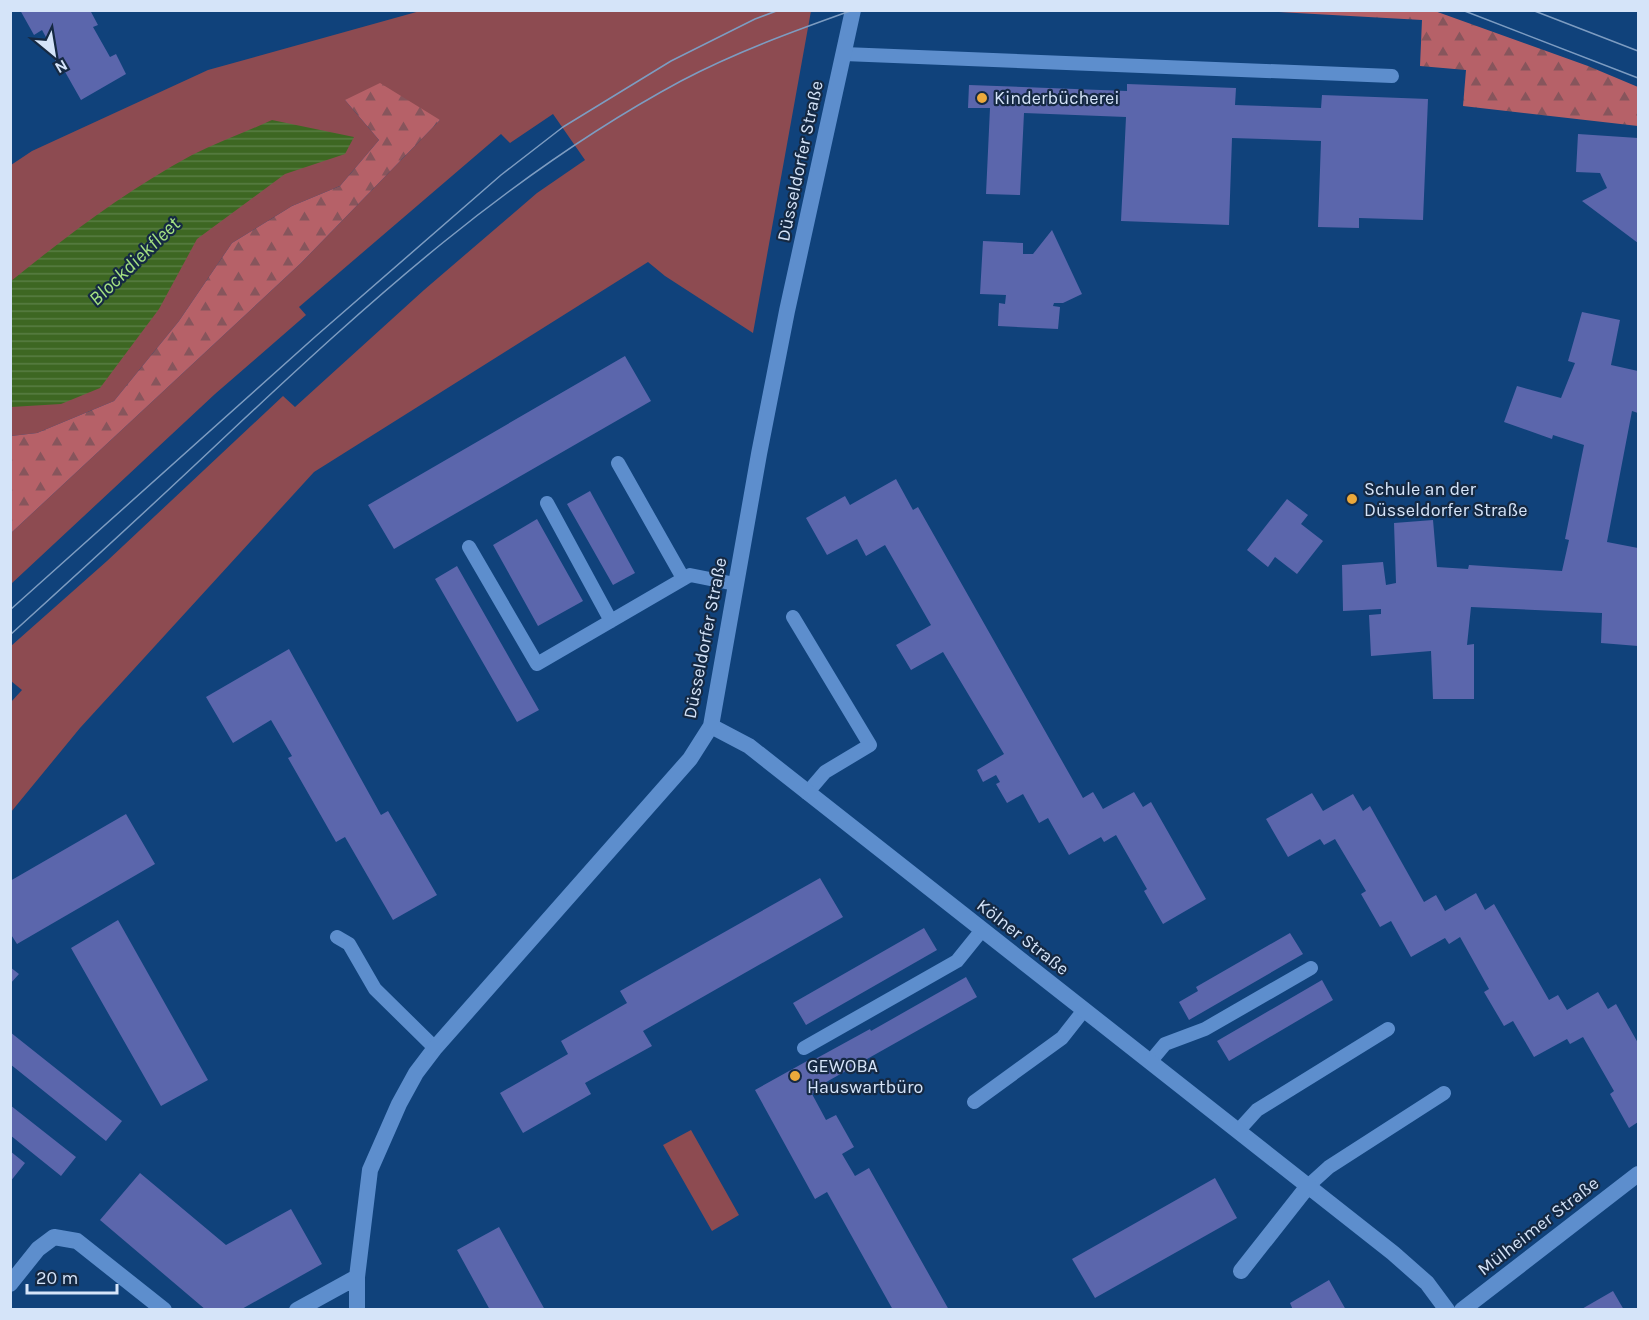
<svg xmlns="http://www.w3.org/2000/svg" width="1649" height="1320" viewBox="0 0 1649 1320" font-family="Karla,sans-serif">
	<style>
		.green { fill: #8d4b51 }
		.forest { fill: url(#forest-firs) }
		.water { fill: url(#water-rules) }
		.building { fill: #5b66ac }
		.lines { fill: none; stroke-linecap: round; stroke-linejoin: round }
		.service { stroke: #5d8ecd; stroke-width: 14 }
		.minor { stroke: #5d8ecd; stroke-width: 16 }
		.tram { stroke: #7d9cc1; stroke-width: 1.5 }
		.poi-dot { fill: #eca93b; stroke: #152943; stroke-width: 2 }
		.labels { text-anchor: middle; stroke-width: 4.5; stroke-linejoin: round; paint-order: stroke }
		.poi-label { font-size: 18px; fill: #d5e4f9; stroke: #152943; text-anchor: start }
		.street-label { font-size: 18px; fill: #d5e4f9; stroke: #152943 }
		.water-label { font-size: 20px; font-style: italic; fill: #a4e182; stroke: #152943 }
	</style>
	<defs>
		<pattern id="forest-firs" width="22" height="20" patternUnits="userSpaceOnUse" patternTransform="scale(1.5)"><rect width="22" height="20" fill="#b66168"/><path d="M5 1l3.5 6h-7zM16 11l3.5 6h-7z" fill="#87555c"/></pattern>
		<pattern id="water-rules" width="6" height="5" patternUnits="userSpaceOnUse" patternTransform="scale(1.5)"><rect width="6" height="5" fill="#3d6722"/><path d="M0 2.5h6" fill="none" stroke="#587d43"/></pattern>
	</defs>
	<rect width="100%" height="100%" fill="#10427b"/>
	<path class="green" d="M 420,11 L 811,11 L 753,333 L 665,276 L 648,262 L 314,472 L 80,728 L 11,812 L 11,702 L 22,690 L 11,681 L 11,646 L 107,561 L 283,396 L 295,407 L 424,290 L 537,193 L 585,160 L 553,114 L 510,143 L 501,134 L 299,307 L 306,315 L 215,394 L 11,584 L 11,533 L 301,263 L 440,120 L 345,100 L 379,140 L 340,186 L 292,206 L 232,243 L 179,321 L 114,401 L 37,433 L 11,436 L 11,165 L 32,151 L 208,70 Z
		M 691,1130 L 739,1215 L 712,1231 L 663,1145 Z"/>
	<path class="forest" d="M 1432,10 L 1588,66 L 1638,87 L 1638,126 L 1463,106 L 1466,70 L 1420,66 L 1422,20 L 1262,11 Z
		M 380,83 L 440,120 L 301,263 L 11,533 L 11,436 L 37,433 L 114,401 L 179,321 L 232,243 L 292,206 L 340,186 L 379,140 L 345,100 Z"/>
	<path class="water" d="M 272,120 L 354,137 L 345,154 L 285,174 L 197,239 L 159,309 L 100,388 L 61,404 L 11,407 L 11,281 C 68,235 127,190 192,155 C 218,142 246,132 272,120 Z"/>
	<path class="building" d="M 20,10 L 90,10 L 98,25 L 93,27 L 110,57 L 116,54 L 126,74 L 81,100 L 64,70 L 62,72 L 55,60 L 58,59 L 42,30 L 34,35 Z
		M 1127,84 L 1236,88 L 1235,105 L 1321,108 L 1322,95 L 1428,99 L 1423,220 L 1359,218 L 1359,228 L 1318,227 L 1321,141 L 1232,138 L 1229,225 L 1121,221 L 1126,117 L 1024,113 L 1020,195 L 986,194 L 990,108 L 968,108 L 969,85 L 1127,91 Z
		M 1578,134 L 1638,138 L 1638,243 L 1582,201 L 1607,188 L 1600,173 L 1576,172 Z
		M 1052,230 L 1082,294 L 1063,303 L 1054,303 L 1053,306 L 1060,307 L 1058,329 L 998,326 L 999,303 L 1005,304 L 1006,295 L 980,294 L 983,241 L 1023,243 L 1023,254 L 1033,254 Z
		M 1582,312 L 1620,320 L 1611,365 L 1638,371 L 1638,413 L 1632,411 L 1607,542 L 1638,548 L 1638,646 L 1601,643 L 1602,613 L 1471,607 L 1467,645 L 1474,644 L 1474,699 L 1433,699 L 1431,651 L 1371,656 L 1369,615 L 1381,614 L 1381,609 L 1343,611 L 1342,565 L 1383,562 L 1386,585 L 1396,583 L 1394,523 L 1433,520 L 1437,567 L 1468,569 L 1469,565 L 1562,571 L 1569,540 L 1565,539 L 1584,445 L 1553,435 L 1552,439 L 1504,422 L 1517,386 L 1561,398 L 1575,363 L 1568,361 Z
		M 625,356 L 651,401 L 394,549 L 368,505 Z
		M 896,479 L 913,510 L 918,507 L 1083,798 L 1093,792 L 1103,809 L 1134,792 L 1143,807 L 1151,802 L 1206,899 L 1163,924 L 1144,891 L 1147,889 L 1116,835 L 1104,842 L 1101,837 L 1069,855 L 1048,818 L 1039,823 L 1023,794 L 1007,803 L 996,784 L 1000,782 L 996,775 L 983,782 L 977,770 L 1004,754 L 943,652 L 911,670 L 896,645 L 931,625 L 885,545 L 866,556 L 857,539 L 827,555 L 806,518 L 845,496 L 850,505 Z
		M 590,491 L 635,573 L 613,585 L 567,504 Z
		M 1287,499 L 1308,515 L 1301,524 L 1323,541 L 1297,574 L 1275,557 L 1268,567 L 1247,550 Z
		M 537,519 L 583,601 L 538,626 L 493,545 Z
		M 457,566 L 539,710 L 517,722 L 435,579 Z
		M 289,649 L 381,815 L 388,811 L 437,895 L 393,920 L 345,837 L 336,842 L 288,758 L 292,756 L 271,720 L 233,743 L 206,697 Z
		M 1312,793 L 1323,811 L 1353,794 L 1363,811 L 1370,806 L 1424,902 L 1436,895 L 1445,911 L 1476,893 L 1485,910 L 1494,904 L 1549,1000 L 1558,995 L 1567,1010 L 1598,992 L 1608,1009 L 1616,1004 L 1638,1043 L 1638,1122 L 1629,1128 L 1610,1094 L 1614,1091 L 1583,1037 L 1570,1044 L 1567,1039 L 1534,1057 L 1513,1021 L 1504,1026 L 1484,992 L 1489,989 L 1460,937 L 1449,944 L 1445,938 L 1411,957 L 1391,921 L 1380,927 L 1361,894 L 1366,891 L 1335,839 L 1324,845 L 1320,839 L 1288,857 L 1266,819 Z
		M 126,814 L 155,864 L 17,944 L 10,933 L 10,881 Z
		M 820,878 L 843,917 L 643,1031 L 652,1046 L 585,1083 L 591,1094 L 523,1133 L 500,1093 L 568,1054 L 561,1041 L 627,1003 L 620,991 Z
		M 118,920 L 208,1080 L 161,1106 L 71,948 Z
		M 924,928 L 937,950 L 806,1025 L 793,1003 Z
		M 1290,933 L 1303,954 L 1189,1020 L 1179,1002 L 1198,991 L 1196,987 Z
		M 10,967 L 19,974 L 10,984 Z
		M 966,977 L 977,997 L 821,1085 L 823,1088 L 812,1094 L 826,1120 L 836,1115 L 854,1147 L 842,1154 L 855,1176 L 869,1168 L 949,1310 L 893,1310 L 827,1192 L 815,1199 L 755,1090 L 807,1061 L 808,1063 L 870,1029 L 871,1031 Z
		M 1322,980 L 1333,1000 L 1229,1061 L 1217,1041 Z
		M 10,1032 L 122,1121 L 106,1141 L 10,1064 Z
		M 10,1105 L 76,1157 L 61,1176 L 10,1135 Z
		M 10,1151 L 25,1163 L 10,1182 Z
		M 140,1173 L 226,1245 L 291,1209 L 322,1264 L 240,1310 L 206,1310 L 100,1220 Z
		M 1215,1178 L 1237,1218 L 1095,1298 L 1072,1259 Z
		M 499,1227 L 535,1292 L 545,1310 L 490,1310 L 457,1250 Z
		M 1329,1280 L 1346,1310 L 1293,1310 L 1290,1303 Z
		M 1613,1291 L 1624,1310 L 1580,1310 Z"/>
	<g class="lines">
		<path class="service" d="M 844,54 L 1392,76
			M 618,463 L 683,578
			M 547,503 L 611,621
			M 469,547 L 537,664 L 690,575 L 735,584
			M 793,617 L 870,745 L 825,772 L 807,793
			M 337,937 L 349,944 L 375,989 L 435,1048
			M 804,1048 L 957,961 L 982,930
			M 1150,1062 L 1165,1044 L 1205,1029 L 1311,968
			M 974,1102 L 1062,1038 L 1084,1010
			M 1238,1131 L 1257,1110 L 1388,1029
			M 1308,1186 L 1329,1167 L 1444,1093"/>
		<path class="minor" d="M 711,726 L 749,746 L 1393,1253 L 1427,1283 L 1447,1310
			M 1241,1271 L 1308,1186
			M 10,1284 L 38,1249 L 54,1237 L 77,1241 L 164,1310
			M 297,1310 L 357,1277
			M 357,1310 L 357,1277 L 370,1170 L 399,1104 L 416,1073 L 435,1048 L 690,759 L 711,726 L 759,454 L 787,311 L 853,10
			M 1462,1310 L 1638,1174"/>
		<path class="tram" d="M 1462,10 L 1638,78
			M 1532,10 L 1638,51
			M 10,610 L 316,336 L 501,175 L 563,127 L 671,61 L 755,19 L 779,10
			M 10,635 C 84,568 157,501 229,433 C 370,301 510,173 681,81 C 736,52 794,31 853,10"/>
	</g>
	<g class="poi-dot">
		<circle cx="982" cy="98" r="6"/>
		<circle cx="1352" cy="499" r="6"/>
		<circle cx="795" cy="1076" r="6"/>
	</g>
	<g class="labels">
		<g class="poi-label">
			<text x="994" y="104">Kinderbücherei</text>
			<text x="1364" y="495">Schule an der<tspan x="1364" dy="21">Düsseldorfer Straße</tspan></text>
			<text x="807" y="1072">GEWOBA<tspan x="807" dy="21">Hauswartbüro</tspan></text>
		</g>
		<g class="street-label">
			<text transform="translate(800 161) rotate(-78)" y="6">Düsseldorfer Straße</text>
			<text transform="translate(705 638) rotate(-79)" y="6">Düsseldorfer Straße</text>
			<text transform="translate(1023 937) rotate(38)" y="6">Kölner Straße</text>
			<text transform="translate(1538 1226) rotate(-38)" y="6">Mülheimer Straße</text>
		</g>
		<g class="water-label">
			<text transform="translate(134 261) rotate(-44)" y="7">Blockdiekfleet</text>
		</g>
	</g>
	<rect width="1649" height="1320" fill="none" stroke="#d5e4f9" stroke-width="24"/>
	<g transform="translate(54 54) rotate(150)" stroke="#152943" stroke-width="4.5" paint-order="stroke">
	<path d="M0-4.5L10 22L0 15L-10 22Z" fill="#d5e4f9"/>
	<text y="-9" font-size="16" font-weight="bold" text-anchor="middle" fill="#d5e4f9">N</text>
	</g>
	<path d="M27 1284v9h90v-9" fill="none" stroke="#d5e4f9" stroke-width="3"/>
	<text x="36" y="1284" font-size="18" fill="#d5e4f9" stroke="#152943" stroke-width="4.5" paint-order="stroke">20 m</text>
</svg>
